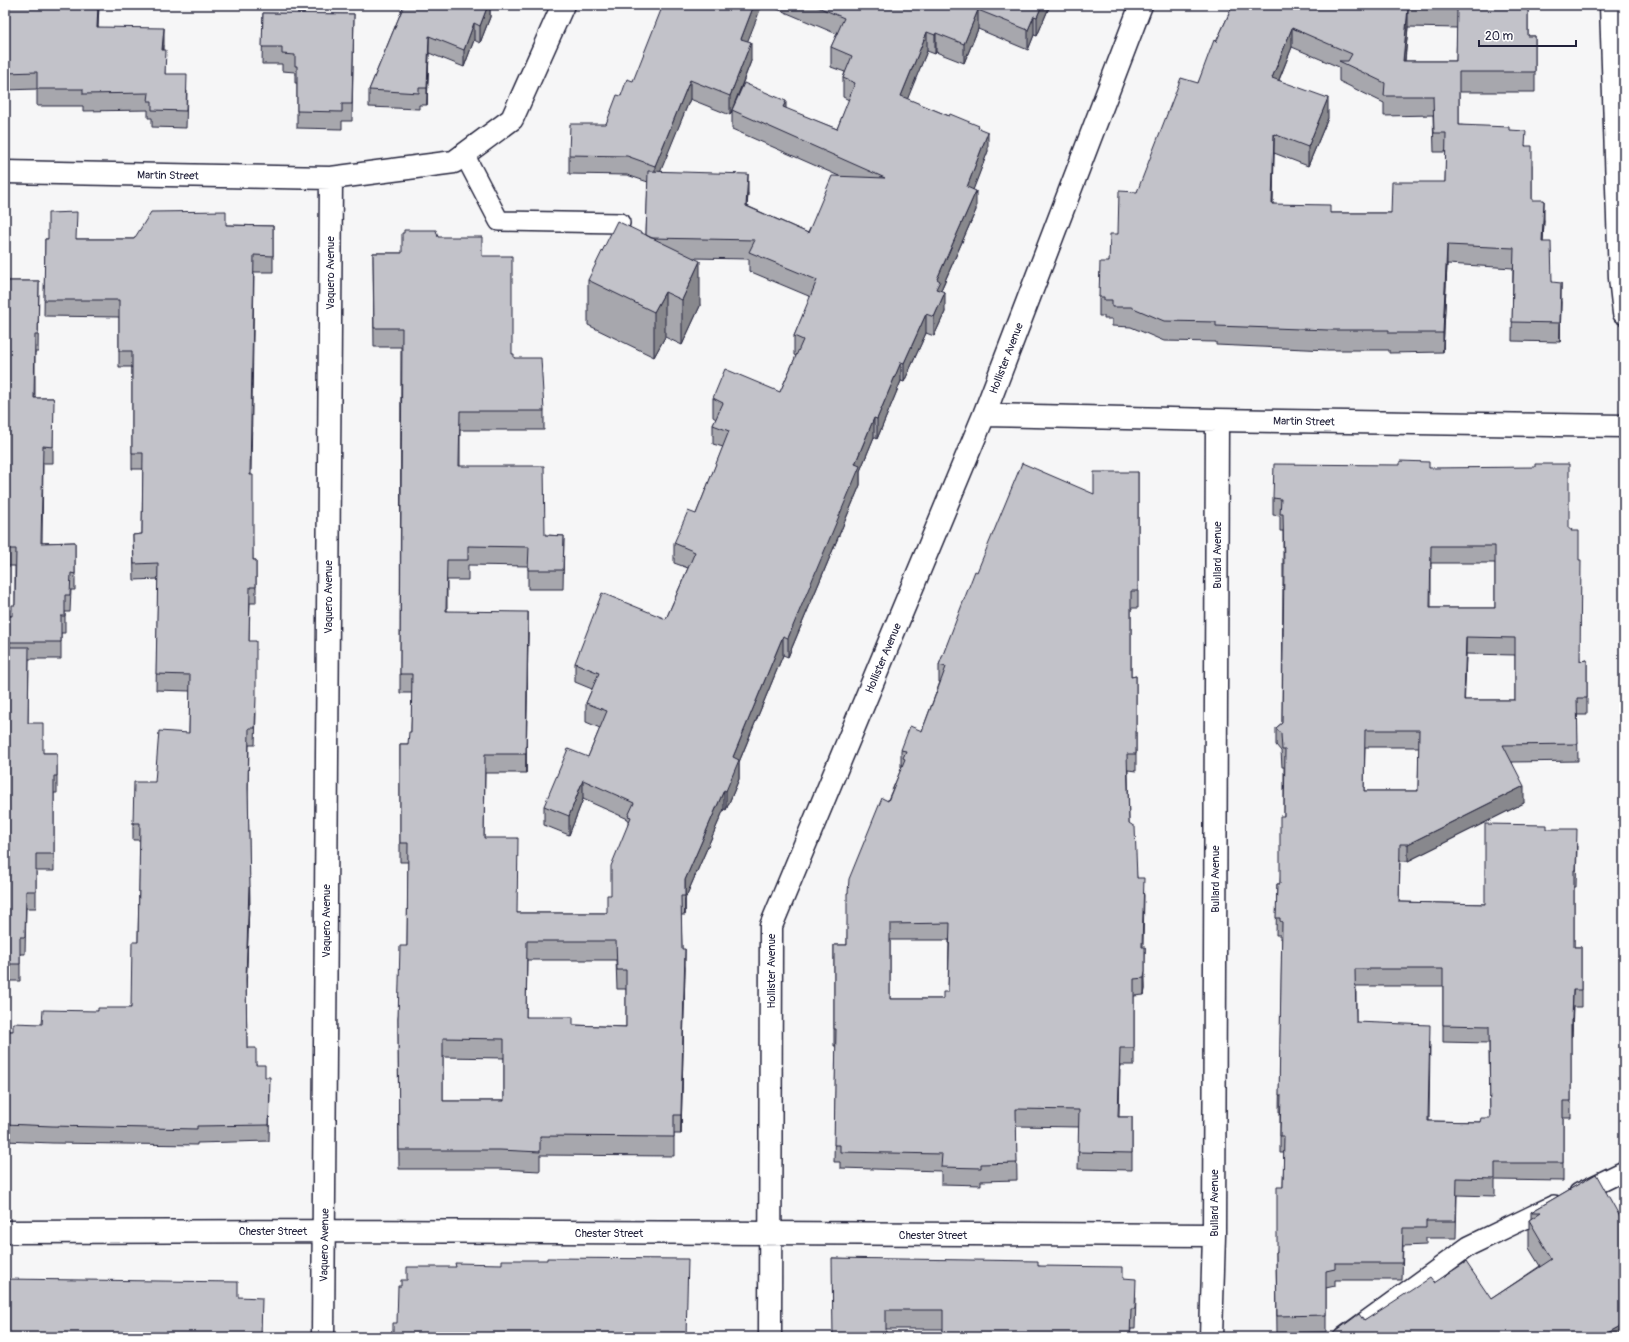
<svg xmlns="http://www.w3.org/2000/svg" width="1629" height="1342" viewBox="0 0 1629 1342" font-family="Pangolin,sans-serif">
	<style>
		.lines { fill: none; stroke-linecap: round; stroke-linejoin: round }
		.lane-casing { stroke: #22223b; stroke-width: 22 }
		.street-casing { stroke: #22223b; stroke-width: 25 }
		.lane { stroke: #fff; stroke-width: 19 }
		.street { stroke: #fff; stroke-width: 22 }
		.wall { fill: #a7a7ad; stroke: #22223b; fill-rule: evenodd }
		.shaded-wall { fill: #88888d; stroke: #22223b }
		.building { fill: #c2c2c9; stroke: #22223b; fill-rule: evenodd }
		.labels { text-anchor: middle; stroke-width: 4; stroke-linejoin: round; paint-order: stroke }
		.street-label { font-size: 11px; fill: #22223b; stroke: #fff }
	</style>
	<rect width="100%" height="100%" fill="#f6f6f7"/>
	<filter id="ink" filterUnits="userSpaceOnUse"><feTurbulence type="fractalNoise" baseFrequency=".025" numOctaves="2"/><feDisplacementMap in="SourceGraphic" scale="8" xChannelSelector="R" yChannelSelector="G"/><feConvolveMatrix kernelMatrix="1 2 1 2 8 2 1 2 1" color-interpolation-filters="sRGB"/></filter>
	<g filter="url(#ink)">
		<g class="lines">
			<defs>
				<path id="lane" d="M 464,154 L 499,221 L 620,223
					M 1579,1193 L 1624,1171
					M 1344,1337 L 1469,1246 L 1554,1205"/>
				<path id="street" d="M 1611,5 L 1620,278 L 1624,313
					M 5,172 L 331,178
					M 984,415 L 1217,420 L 1624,426
					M 5,1232 L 324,1231 L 1214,1235
					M 323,1337 L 331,178 L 454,162 L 512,119 L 563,5
					M 770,1337 L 771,926 L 984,415 L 1141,5
					M 1211,1337 L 1214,1235 L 1217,420"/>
			</defs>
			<use href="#lane" class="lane-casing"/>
			<use href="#street" class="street-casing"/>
			<use href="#lane" class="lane"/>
			<use href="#street" class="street"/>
		</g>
		<path class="wall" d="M 5,5 L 99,5 L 98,27 L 164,45 L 164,50 L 165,74 L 187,91 L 186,128 L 152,127 L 152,118 L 148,118 L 148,110 L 83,111 L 83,106 L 37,106 L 37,89 L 5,90 Z
			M 404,5 L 490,5 L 490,17 L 480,43 L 474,40 L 464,67 L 429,53 L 427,105 L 419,105 L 419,109 L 369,107 L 369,90 Z
			M 768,5 L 1050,5 L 1037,36 L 1034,35 L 1028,50 L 978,29 L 964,63 L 936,52 L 935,54 L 927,51 L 907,99 L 979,128 L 988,151 L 973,189 L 976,210 L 941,290 L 945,312 L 934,336 L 926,333 L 904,382 L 901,381 L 877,439 L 874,437 L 860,471 L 860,485 L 788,657 L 783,655 L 739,762 L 739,779 L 726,810 L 724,809 L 685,899 L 685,915 L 681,915 L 682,949 L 685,968 L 681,1134 L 674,1134 L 674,1156 L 540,1155 L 540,1171 L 500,1169 L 399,1169 L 398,1019 L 407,946 L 408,862 L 400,862 L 400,744 L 408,744 L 411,732 L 412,693 L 400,693 L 401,347 L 374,347 L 373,253 L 402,253 L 438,237 L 482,256 L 512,354 L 544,411 L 544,430 L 460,430 L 460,466 L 545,535 L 564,536 L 563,589 L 528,589 L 528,566 L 468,565 L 468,580 L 447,580 L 447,611 L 528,631 L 526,773 L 485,773 L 484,838 L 517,913 L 607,913 L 628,825 L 628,819 L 583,799 L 569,835 L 544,825 L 544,806 L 588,757 L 600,728 L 586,722 L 586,703 L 592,689 L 575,682 L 575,663 L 666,619 L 688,568 L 674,563 L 674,543 L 696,514 L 723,447 L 713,444 L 713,425 L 716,419 L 713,417 L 713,398 L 780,392 L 796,356 L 794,355 L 794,336 L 811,297 L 749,271 L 749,259 L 692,258 L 700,306 L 682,345 L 665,337 L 654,357 L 588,325 L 588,280 L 646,235 L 648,182 L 627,175 L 569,174 L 569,155 L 606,124 L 621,96 L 633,81 L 747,41 L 751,61 L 735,104 L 786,109 L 837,129 L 849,100 L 843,97 L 843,78 L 845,72 L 831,67 L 831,47 L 837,34 ZM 690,99 L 730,115 L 732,111 L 732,129 L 839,176 L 808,233 L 747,206 L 748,193 L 660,171 ZM 527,960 L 616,960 L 617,989 L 626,989 L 626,1027 L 573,1025 L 526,1017 ZM 443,1057 L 504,1058 L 504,1101 L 443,1101 Z
			M 1233,5 L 1528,5 L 1528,36 L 1535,36 L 1535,92 L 1459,92 L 1459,125 L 1509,130 L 1526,146 L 1532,165 L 1532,200 L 1544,220 L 1543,242 L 1552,282 L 1561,302 L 1560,342 L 1512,341 L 1513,268 L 1447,264 L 1443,352 L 1389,353 L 1389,350 L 1328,350 L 1216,345 L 1216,342 L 1164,341 L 1131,327 L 1112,326 L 1112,319 L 1104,319 L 1104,316 L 1099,316 L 1099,297 L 1109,262 L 1118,234 L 1137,192 L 1198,83 L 1223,27 ZM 1408,27 L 1457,28 L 1456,61 L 1405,61 ZM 1292,47 L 1339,67 L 1339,81 L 1384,103 L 1384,116 L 1433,115 L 1434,152 L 1446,152 L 1445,182 L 1391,213 L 1330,213 L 1273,204 L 1274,153 L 1308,166 L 1328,118 L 1279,80 Z
			M 263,13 L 354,14 L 352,121 L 342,121 L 342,129 L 297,128 L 297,83 L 295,83 L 295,72 L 282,71 L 282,64 L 262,64 Z
			M 226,225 L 273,226 L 273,272 L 254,272 L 251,475 L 253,560 L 256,560 L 256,603 L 250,603 L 249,641 L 256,713 L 255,745 L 249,745 L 248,795 L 250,904 L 249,904 L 246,990 L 247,1048 L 256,1065 L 265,1077 L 270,1094 L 269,1141 L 197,1143 L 197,1145 L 52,1143 L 5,1141 L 5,1031 L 13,1031 L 98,1011 L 131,1008 L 138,942 L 140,840 L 133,840 L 133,823 L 155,782 L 189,733 L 190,691 L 156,690 L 158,579 L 134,580 L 133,535 L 142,534 L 143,469 L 132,469 L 132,367 L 119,367 L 119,317 L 44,316 L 45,239 L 134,239 Z
			M 5,281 L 39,281 L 38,352 L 35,352 L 35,398 L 53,398 L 53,463 L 43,463 L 42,543 L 75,542 L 75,590 L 71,590 L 70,612 L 65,612 L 65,633 L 61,633 L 61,659 L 29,659 L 28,723 L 43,753 L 57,753 L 57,793 L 54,793 L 54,871 L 36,871 L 36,908 L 26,908 L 25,954 L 20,954 L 20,981 L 5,981 L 5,616 L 12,616 L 15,605 L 15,566 L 8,566 L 8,535 L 5,535 Z
			M 1429,468 L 1569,529 L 1580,661 L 1587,660 L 1587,715 L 1577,715 L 1578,761 L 1512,762 L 1524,803 L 1408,861 L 1400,861 L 1399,902 L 1485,904 L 1547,829 L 1577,846 L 1576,887 L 1574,887 L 1574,947 L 1581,947 L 1581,1007 L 1573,1007 L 1572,1036 L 1571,1037 L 1571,1118 L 1563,1118 L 1563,1181 L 1495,1180 L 1495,1196 L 1457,1195 L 1456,1238 L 1426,1238 L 1426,1245 L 1403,1246 L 1402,1280 L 1335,1280 L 1335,1286 L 1326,1288 L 1326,1332 L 1277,1333 L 1276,1252 L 1277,1252 L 1283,1187 L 1284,1153 L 1280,1153 L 1280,1112 L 1279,1112 L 1282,939 L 1280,939 L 1280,935 L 1276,935 L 1277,884 L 1280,884 L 1284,816 L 1284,767 L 1282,767 L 1281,751 L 1276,745 L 1276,728 L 1282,723 L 1283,577 L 1283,531 L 1280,531 L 1280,516 L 1273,515 L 1273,498 ZM 1431,563 L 1495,563 L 1495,608 L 1431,608 ZM 1466,654 L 1515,655 L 1515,700 L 1464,700 ZM 1365,747 L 1419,747 L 1418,791 L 1364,791 ZM 1356,986 L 1443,986 L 1443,1042 L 1489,1043 L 1490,1118 L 1480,1122 L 1429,1121 L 1430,1042 L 1356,1022 Z
			M 1138,472 L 1138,608 L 1131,608 L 1131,677 L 1136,676 L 1136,771 L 1128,770 L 1129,823 L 1137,878 L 1144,895 L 1143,947 L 1145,989 L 1144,995 L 1134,996 L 1134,1065 L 1120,1065 L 1119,1117 L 1132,1117 L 1132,1170 L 1078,1169 L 1079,1127 L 1016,1126 L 1017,1180 L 981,1181 L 981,1185 L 941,1184 L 941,1171 L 840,1168 L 840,1162 L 834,1162 L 836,1046 L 834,1046 L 834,945 L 847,945 L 848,893 L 902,767 L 901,767 L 901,750 L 922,731 L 940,682 L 939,682 L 939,665 L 977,572 L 1094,494 ZM 890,940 L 949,940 L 948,992 L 943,999 L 890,999 Z
			M 1596,1174 L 1624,1337 L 1364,1321 L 1434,1283 L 1491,1299 L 1540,1266 L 1529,1248 L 1529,1220 L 1531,1219 L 1531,1212 Z
			M 832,1258 L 1038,1266 L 1123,1278 L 1136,1298 L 1135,1328 L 1131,1328 L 1130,1337 L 943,1337 L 943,1329 L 886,1329 Z"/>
		<path class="shaded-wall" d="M 98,5 L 99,5 L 97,43 L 97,27 Z
			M 488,5 L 490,5 L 490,17 L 480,43 L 480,26 Z
			M 754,5 L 762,5 L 741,58 L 741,39 Z
			M 1042,5 L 1050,5 L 1037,36 L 1037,17 Z
			M 1408,8 L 1408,27 L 1403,80 L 1403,61 Z
			M 978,10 L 978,29 L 964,63 L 964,44 Z
			M 1034,16 L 1034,35 L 1028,50 L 1028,30 Z
			M 474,23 L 474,40 L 464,67 L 464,50 Z
			M 164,28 L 164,45 L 162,67 L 162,50 Z
			M 1292,28 L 1292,47 L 1272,97 L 1272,78 Z
			M 927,32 L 927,51 L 901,115 L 901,96 Z
			M 936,33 L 936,52 L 935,54 L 935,35 Z
			M 429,36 L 429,53 L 427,105 L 427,88 Z
			M 751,42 L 751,61 L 730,115 L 730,96 Z
			M 690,80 L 690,99 L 655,185 L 655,166 Z
			M 1328,98 L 1328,118 L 1308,166 L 1308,147 Z
			M 786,101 L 786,120 L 783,107 Z
			M 988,132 L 988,151 L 967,206 L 967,187 Z
			M 1274,134 L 1274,153 L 1272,223 L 1272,204 Z
			M 748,174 L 748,193 L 746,225 L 746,206 Z
			M 976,191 L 976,210 L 940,292 L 936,289 L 937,279 Z
			M 1544,200 L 1544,220 L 1542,261 L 1542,242 Z
			M 1447,245 L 1447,264 L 1443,352 L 1443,333 Z
			M 700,261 L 700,306 L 682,345 L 682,300 Z
			M 1561,283 L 1561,302 L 1560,342 L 1560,323 Z
			M 665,292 L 665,337 L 654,357 L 654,312 Z
			M 945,292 L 945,312 L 934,336 L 934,317 Z
			M 926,314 L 926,333 L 904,382 L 904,363 Z
			M 901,362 L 901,381 L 877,439 L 877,419 Z
			M 874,418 L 874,437 L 860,471 L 860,485 L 788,657 L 788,638 L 855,464 Z
			M 528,612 L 528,631 L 526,773 L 526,754 Z
			M 783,636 L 783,655 L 739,762 L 739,779 L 726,810 L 726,791 L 733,757 Z
			M 1466,637 L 1466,654 L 1464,717 L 1464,700 Z
			M 583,780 L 583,799 L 569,835 L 569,816 Z
			M 1524,786 L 1524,803 L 1408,861 L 1408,844 Z
			M 724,790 L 724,809 L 685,899 L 685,915 L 685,880 Z
			M 249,887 L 249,904 L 246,995 L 246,979 Z
			M 1145,947 L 1145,989 L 1144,995 L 1144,978 Z
			M 685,949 L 685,968 L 681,1134 L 681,1115 Z
			M 1573,990 L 1572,1036 L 1571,1037 L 1571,1020 Z
			M 1624,1324 L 1624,1337 L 1600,1337 Z"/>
		<path class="building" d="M 5,5 L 98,5 L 97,27 L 164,28 L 162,50 L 166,50 L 165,74 L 187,74 L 186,111 L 152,110 L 152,101 L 148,101 L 149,93 L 83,94 L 83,89 L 37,89 L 37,72 L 5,73 Z
			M 404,5 L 488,5 L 480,26 L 474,23 L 464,50 L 429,36 L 427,88 L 419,88 L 419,93 L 369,90 Z
			M 663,5 L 754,5 L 741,39 L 751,42 L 730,96 L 690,80 L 655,166 L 627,156 L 569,155 L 570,124 L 606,124 L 617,95 L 621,96 L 627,79 L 633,81 Z
			M 813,5 L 1042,5 L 1037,17 L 1034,16 L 1028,30 L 978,10 L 964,44 L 936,33 L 935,35 L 927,32 L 901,96 L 949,116 L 950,114 L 979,126 L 978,128 L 988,132 L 967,187 L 976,191 L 937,279 L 940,281 L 936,289 L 945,292 L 934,317 L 926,314 L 904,363 L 901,362 L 877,419 L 874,418 L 855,464 L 860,466 L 788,638 L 783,636 L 733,757 L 739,760 L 726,791 L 724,790 L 685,880 L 685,896 L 681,896 L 682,949 L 685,949 L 681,1115 L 674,1115 L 674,1137 L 540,1136 L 540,1152 L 500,1150 L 399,1150 L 398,1019 L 400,946 L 407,946 L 408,843 L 400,843 L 400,744 L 408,744 L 409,732 L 411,732 L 412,674 L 400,674 L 402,328 L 374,328 L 373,253 L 402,253 L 402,233 L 404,233 L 404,230 L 436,230 L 438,237 L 482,237 L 482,256 L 512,256 L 512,354 L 514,354 L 514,358 L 541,358 L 544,411 L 460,411 L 459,466 L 544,466 L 545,535 L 564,536 L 563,570 L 528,570 L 529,547 L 468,546 L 468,560 L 447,560 L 446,611 L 528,612 L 526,754 L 485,754 L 484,838 L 518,838 L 517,913 L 607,913 L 607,895 L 611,895 L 611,866 L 631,817 L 628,816 L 634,803 L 583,780 L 569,816 L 544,806 L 568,749 L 588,757 L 607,711 L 586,703 L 599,673 L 575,663 L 602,593 L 666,619 L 695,552 L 674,543 L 688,511 L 696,514 L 729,431 L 713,425 L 723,403 L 713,398 L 725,369 L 780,392 L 803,340 L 794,336 L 817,280 L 749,252 L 755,240 L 651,238 L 646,235 L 648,171 L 748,174 L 746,206 L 808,233 L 832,176 L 885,178 L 732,110 L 744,83 L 786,101 L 783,107 L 837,129 L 855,83 L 843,78 L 852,56 L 831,47 L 844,18 ZM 527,941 L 616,941 L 617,970 L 626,970 L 626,1027 L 573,1025 L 573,1017 L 526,1017 ZM 443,1038 L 504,1039 L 504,1101 L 443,1101 Z
			M 1233,5 L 1528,5 L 1528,36 L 1535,36 L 1535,72 L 1459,72 L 1459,125 L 1509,127 L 1509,130 L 1526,131 L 1525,146 L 1532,146 L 1532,200 L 1544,200 L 1542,242 L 1551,242 L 1552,282 L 1561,283 L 1560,323 L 1512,322 L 1514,248 L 1447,245 L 1443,333 L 1389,333 L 1389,330 L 1328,330 L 1216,326 L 1216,322 L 1164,321 L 1131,307 L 1112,307 L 1112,300 L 1104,300 L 1104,297 L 1099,297 L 1100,262 L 1109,262 L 1110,234 L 1118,234 L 1119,191 L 1137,192 L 1181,78 L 1198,83 L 1214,40 L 1216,42 L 1223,27 ZM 1408,8 L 1457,9 L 1456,61 L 1403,61 ZM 1292,28 L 1352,54 L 1348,61 L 1339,61 L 1385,83 L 1384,96 L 1433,96 L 1434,133 L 1446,133 L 1445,182 L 1392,182 L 1391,213 L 1330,213 L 1330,205 L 1272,204 L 1274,134 L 1308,147 L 1328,98 L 1272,78 Z
			M 263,13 L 354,14 L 352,104 L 342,104 L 342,112 L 297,111 L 297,66 L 295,66 L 295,55 L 282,54 L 282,47 L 262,47 Z
			M 226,211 L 226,225 L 273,226 L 273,256 L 254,255 L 250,475 L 253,475 L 253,560 L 256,560 L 256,587 L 250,587 L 249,641 L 256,641 L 256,697 L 255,728 L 249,728 L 248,788 L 250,887 L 249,887 L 246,979 L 247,1048 L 256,1048 L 256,1065 L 265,1065 L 265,1077 L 270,1077 L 269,1125 L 197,1126 L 197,1129 L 52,1126 L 5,1124 L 5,1031 L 13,1031 L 13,1023 L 42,1024 L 43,1010 L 98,1011 L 98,1008 L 131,1008 L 132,942 L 138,942 L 140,823 L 133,823 L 134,782 L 155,782 L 159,731 L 189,733 L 190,675 L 156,674 L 158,563 L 134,564 L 133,535 L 142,534 L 143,453 L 132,453 L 132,351 L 119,351 L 119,300 L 44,300 L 45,239 L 48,239 L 48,213 L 77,212 L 76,239 L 134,239 L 151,212 Z
			M 617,221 L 700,261 L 682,300 L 665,292 L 654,312 L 588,280 Z
			M 5,281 L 39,281 L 38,335 L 35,335 L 34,398 L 53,398 L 54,402 L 53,447 L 43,446 L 41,543 L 75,542 L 75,574 L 71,573 L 70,595 L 65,595 L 65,616 L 61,616 L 61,642 L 6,642 L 5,616 L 12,616 L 12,605 L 15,605 L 16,549 L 8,549 L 8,518 L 5,518 Z
			M 1400,461 L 1429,462 L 1429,468 L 1535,467 L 1535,464 L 1569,464 L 1569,529 L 1572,529 L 1571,531 L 1579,531 L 1579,560 L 1581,560 L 1580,661 L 1587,660 L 1587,698 L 1577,698 L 1578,744 L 1503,745 L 1524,786 L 1408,844 L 1400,844 L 1399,902 L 1485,904 L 1485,824 L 1547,825 L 1547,829 L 1577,829 L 1576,870 L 1574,870 L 1574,947 L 1581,947 L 1581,990 L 1573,990 L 1572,1019 L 1571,1020 L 1571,1101 L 1563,1101 L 1563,1163 L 1495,1163 L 1495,1179 L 1457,1178 L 1456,1221 L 1426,1221 L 1426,1228 L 1403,1228 L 1402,1263 L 1335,1263 L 1335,1269 L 1326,1271 L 1326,1315 L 1277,1316 L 1276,1252 L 1277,1252 L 1277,1187 L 1283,1187 L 1284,1136 L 1280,1136 L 1281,1095 L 1279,1095 L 1282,922 L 1280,921 L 1280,918 L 1276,918 L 1277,884 L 1280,884 L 1280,816 L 1284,816 L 1285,750 L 1282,750 L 1281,734 L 1276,728 L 1282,723 L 1284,566 L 1283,514 L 1280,514 L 1281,499 L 1273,498 L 1274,464 L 1400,465 ZM 1431,546 L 1495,546 L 1495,608 L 1430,608 ZM 1466,637 L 1515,638 L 1515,700 L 1464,700 ZM 1365,730 L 1419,730 L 1418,791 L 1364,791 ZM 1355,969 L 1443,969 L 1443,1025 L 1489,1026 L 1490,1118 L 1481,1118 L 1480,1122 L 1428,1121 L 1430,1025 L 1356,1022 Z
			M 1022,463 L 1094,494 L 1094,472 L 1138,472 L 1138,591 L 1131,591 L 1131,677 L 1136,676 L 1136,754 L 1127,754 L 1129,823 L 1135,827 L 1137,878 L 1144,878 L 1142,947 L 1145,947 L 1145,972 L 1144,978 L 1134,979 L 1134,1048 L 1120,1048 L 1118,1117 L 1132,1117 L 1132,1153 L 1078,1152 L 1079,1110 L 1016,1109 L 1017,1163 L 981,1164 L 981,1168 L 941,1167 L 942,1154 L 840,1152 L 840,1145 L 834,1145 L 836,1029 L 834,1029 L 834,945 L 847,945 L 847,893 L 848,893 L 849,879 L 882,798 L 888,801 L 905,759 L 903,758 L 906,751 L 901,750 L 910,726 L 922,731 L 946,667 L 939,665 L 975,571 L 977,572 ZM 950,923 L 948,992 L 943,992 L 943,999 L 890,999 L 890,924 Z
			M 5,647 L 29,647 L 28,723 L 43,723 L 43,753 L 57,753 L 57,776 L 54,776 L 54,854 L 36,854 L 36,891 L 26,891 L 25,937 L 20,937 L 20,964 L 5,964 Z
			M 1596,1174 L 1624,1224 L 1624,1324 L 1600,1337 L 1328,1337 L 1359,1314 L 1364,1321 L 1430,1278 L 1434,1283 L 1466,1262 L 1491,1299 L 1552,1259 L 1529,1220 L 1541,1212 L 1531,1212 Z
			M 547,1258 L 688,1259 L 686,1337 L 393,1337 L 393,1323 L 397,1323 L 398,1286 L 401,1286 L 401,1280 L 407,1280 L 407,1267 L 456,1267 L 455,1263 L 502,1264 L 502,1260 L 547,1260 Z
			M 832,1258 L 1038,1261 L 1038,1266 L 1123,1267 L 1123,1278 L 1136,1279 L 1135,1309 L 1131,1309 L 1130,1337 L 943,1337 L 943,1310 L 886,1310 L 886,1337 L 833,1337 Z
			M 5,1279 L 238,1282 L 238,1297 L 262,1298 L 261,1337 L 5,1337 Z"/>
	</g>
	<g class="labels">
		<g class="street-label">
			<text transform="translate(168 175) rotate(1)" y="4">Martin Street</text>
			<text transform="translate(330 273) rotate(-90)" y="4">Vaquero Avenue</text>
			<text transform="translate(1006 358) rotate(-69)" y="4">Hollister Avenue</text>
			<text transform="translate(1304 421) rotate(1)" y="4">Martin Street</text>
			<text transform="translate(1217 555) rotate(-90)" y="4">Bullard Avenue</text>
			<text transform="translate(328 597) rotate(-90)" y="4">Vaquero Avenue</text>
			<text transform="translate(883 658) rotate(-67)" y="4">Hollister Avenue</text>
			<text transform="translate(1215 879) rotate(-90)" y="4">Bullard Avenue</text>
			<text transform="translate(326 921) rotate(-90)" y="4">Vaquero Avenue</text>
			<text transform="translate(771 971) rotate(-90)" y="4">Hollister Avenue</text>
			<text transform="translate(1214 1203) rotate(-90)" y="4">Bullard Avenue</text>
			<text x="273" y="1235">Chester Street</text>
			<text x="609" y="1237">Chester Street</text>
			<text x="933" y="1239">Chester Street</text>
			<text transform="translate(324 1245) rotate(-89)" y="4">Vaquero Avenue</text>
		</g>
	</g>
	<rect width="1629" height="1342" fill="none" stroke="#fff" stroke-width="20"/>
	<rect x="10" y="10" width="1609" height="1322" fill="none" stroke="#22223b" stroke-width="1.5" filter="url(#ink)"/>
	<path d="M1479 40v6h97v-6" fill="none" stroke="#22223b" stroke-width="2"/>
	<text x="1485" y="40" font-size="12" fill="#22223b" stroke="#ffffff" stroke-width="3" paint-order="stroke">20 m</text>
</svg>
